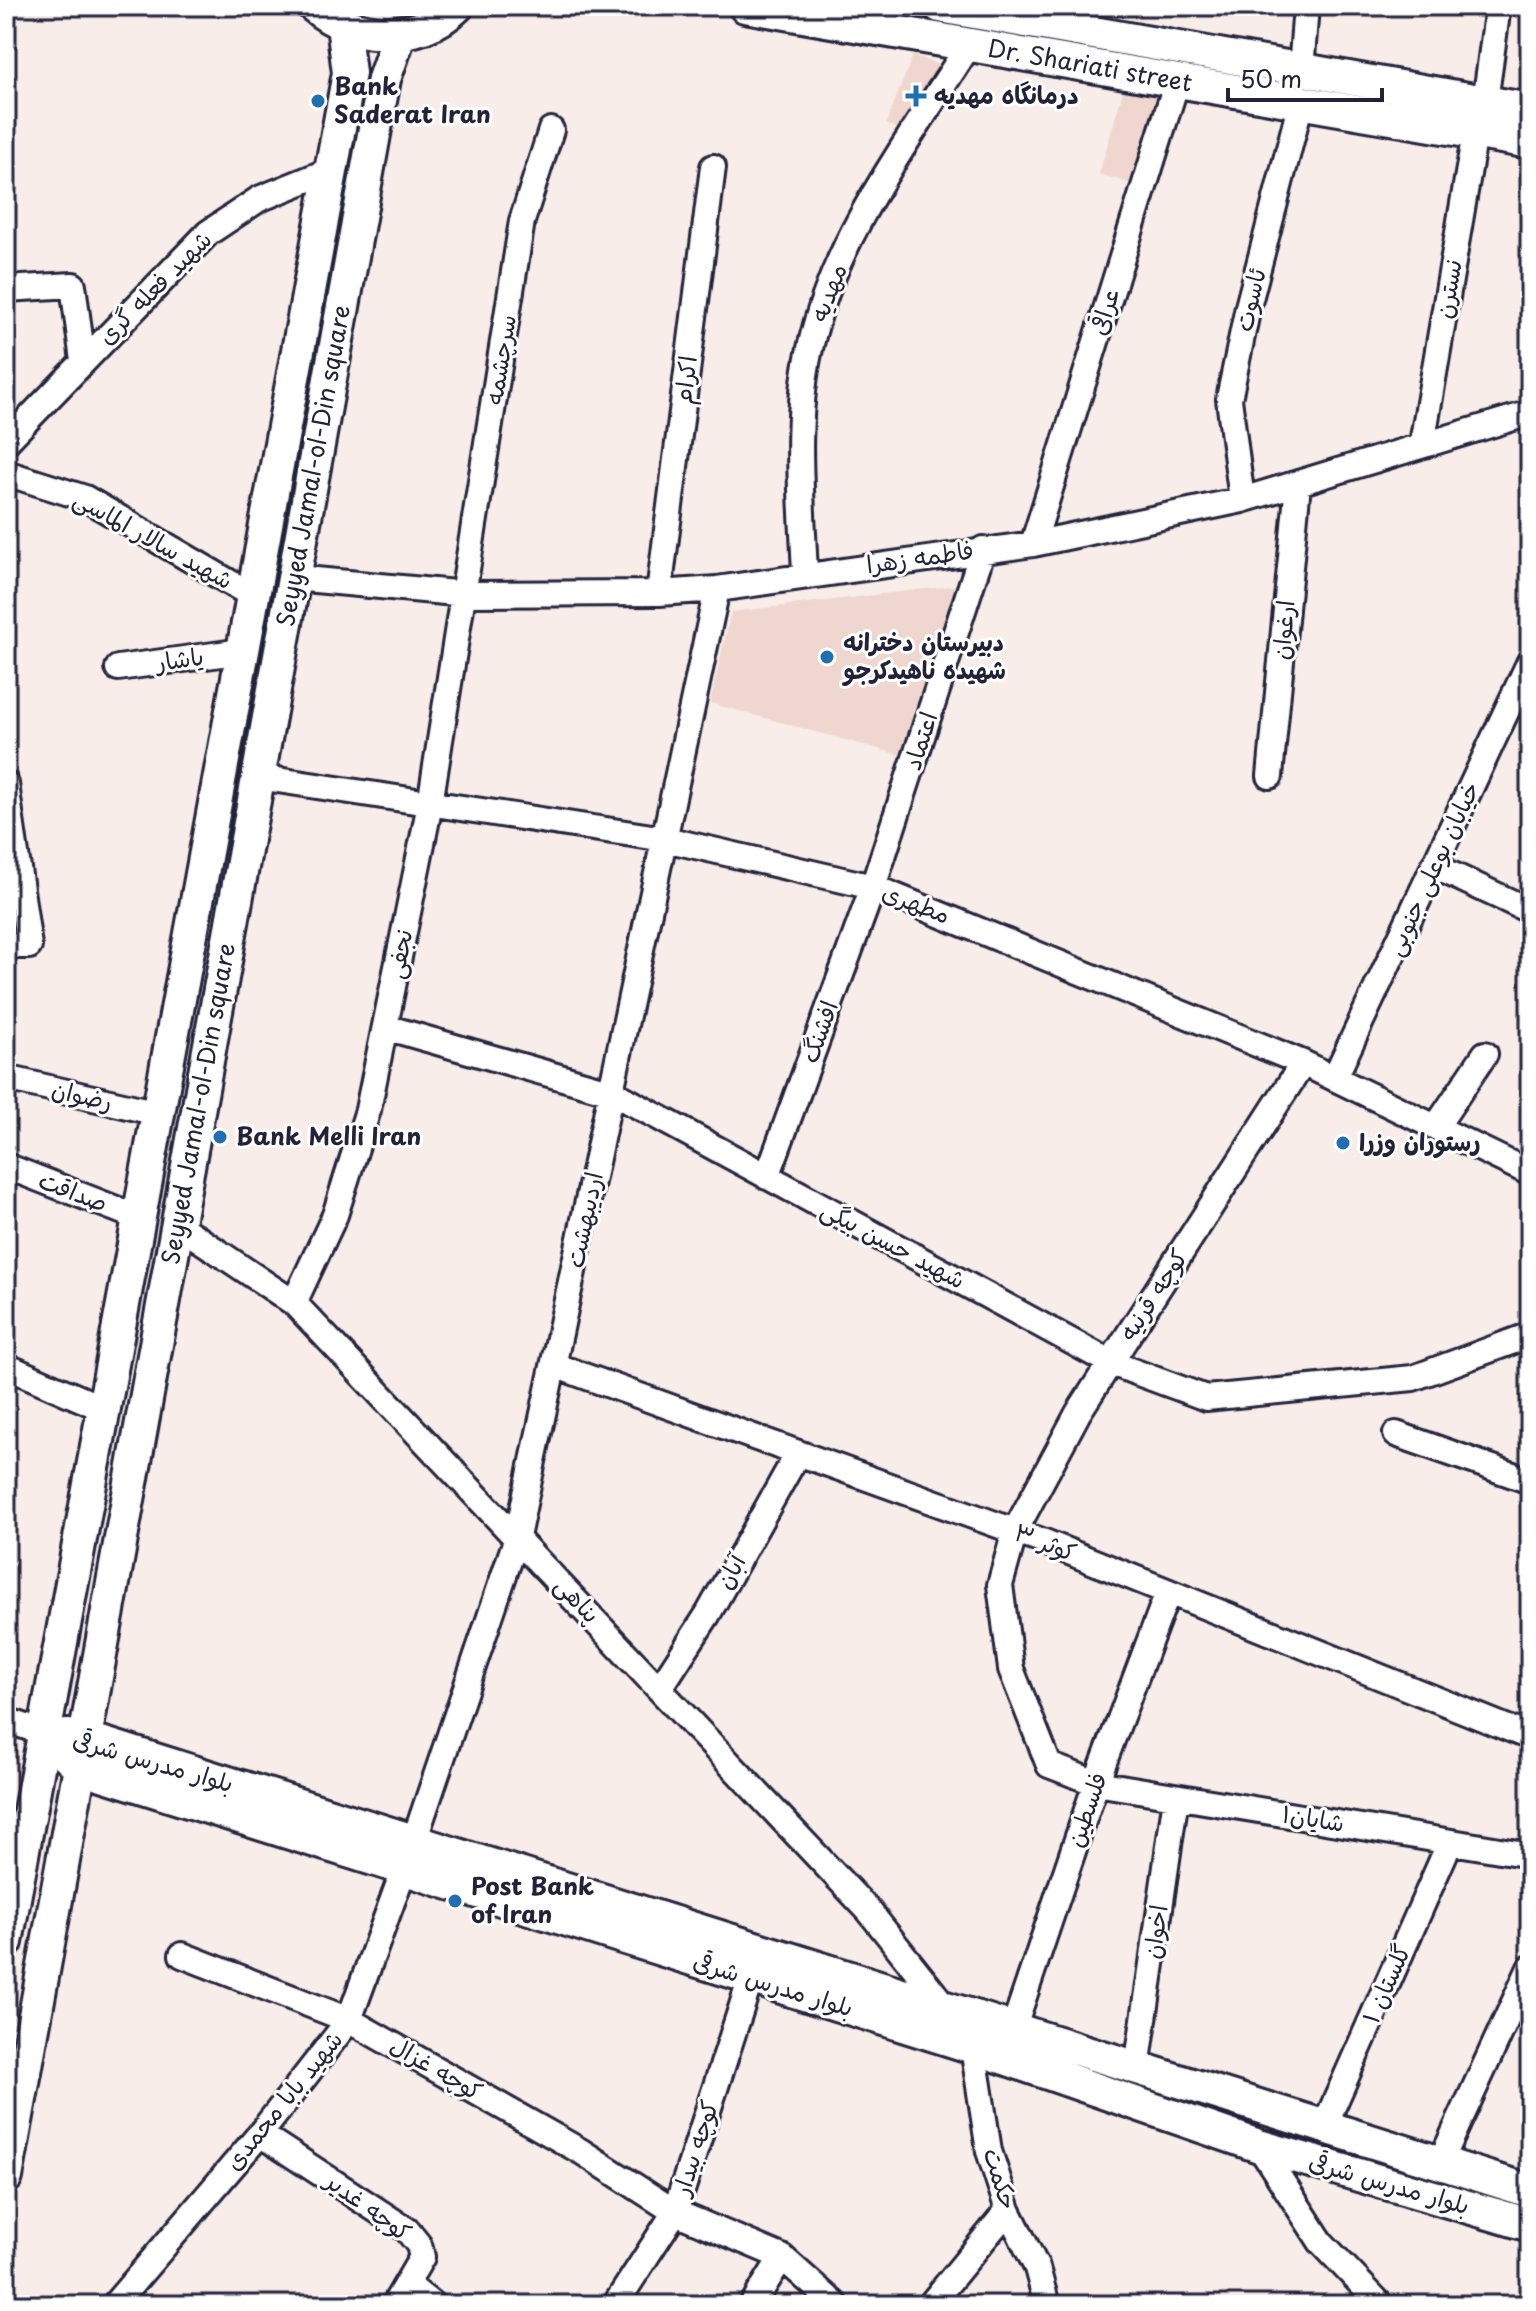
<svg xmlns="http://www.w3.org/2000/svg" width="1536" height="2311" viewBox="0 0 1536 2311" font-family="'Playpen Sans','Playpen Sans Arabic',sans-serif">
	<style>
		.built { fill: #efd7cf }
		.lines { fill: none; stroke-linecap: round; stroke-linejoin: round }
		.minor-casing { stroke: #22223b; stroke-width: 30 }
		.major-casing { stroke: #22223b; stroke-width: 38 }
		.minor { stroke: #fff; stroke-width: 24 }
		.major { stroke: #fff; stroke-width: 32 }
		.poi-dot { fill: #1f6fb2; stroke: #fff; stroke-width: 3 }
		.labels { text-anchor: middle; stroke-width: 6; stroke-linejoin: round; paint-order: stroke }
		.street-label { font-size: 24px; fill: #22223b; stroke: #fff }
		.poi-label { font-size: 24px; font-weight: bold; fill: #22223b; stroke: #fff; text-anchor: start }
	</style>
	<rect width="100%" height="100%" fill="#f8ede9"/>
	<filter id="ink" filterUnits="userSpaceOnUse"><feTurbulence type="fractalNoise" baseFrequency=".0125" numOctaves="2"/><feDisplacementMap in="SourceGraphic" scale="16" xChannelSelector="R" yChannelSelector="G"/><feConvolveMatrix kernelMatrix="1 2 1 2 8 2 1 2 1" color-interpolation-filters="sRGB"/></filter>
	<g filter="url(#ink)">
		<path class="built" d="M 1177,6 L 1221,6 L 1220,18 L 1176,12 Z
			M 913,55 L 945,67 L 919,137 L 886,124 Z
			M 1125,84 L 1165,95 L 1139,186 L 1099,174 Z
			M 958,585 L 900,755 L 710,703 L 731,612 Z"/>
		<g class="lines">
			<defs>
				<path id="minor" d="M 1301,70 L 1306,6
					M 1485,102 L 1498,6
					M 6,289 L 73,285 L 83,361
					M 6,442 L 208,233 L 259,199 L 331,170
					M 1422,444 L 1475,133
					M 6,473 L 85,498 L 253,596
					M 1242,500 L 1229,399 L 1248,307 L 1301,102
					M 1033,544 L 1177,81
					M 805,575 C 802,498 793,419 811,344 C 836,234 910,139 969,45
					M 294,578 L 466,594 L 659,593 L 717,589 L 1033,544 L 1242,500 L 1530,413
					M 659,593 L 713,167
					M 118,668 L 243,651
					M 1270,776 L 1298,484
					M 258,777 L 665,839 L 873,887 L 1303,1063 L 1530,1173
					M 6,784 L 29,946 L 6,946
					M 1434,866 L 1530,911
					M 385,1027 L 612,1092 L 1111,1363 L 1206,1398 L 1413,1378 L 1530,1335
					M 1303,1063 L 1078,1413 L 1015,1531 L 1000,1585 L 1011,1669 L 1049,1765 L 1096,1783 L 1530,1855
					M 1335,1077 L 1530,661
					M 6,1078 L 158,1113
					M 1436,1127 L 1485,1054
					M 6,1166 L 139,1218
					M 767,1177 L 873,887 L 983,549
					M 178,1225 L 294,1303 L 869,1911 L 946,2008
					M 294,1303 L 335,1215 L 368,1110 L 430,804 L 522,221 L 551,130
					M 554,1365 L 1042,1541 L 1530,1737
					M 6,1366 L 104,1409
					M 1396,1434 L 1530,1481
					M 660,1688 L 708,1614 L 798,1453
					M 6,1720 L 44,1733
					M 414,1841 L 517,1537 L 717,589
					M 182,1955 L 349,2020 L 582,2152 L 675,2212 L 782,2257 L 836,2305
					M 1013,2029 L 1096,1783 L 1168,1592
					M 973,2047 L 989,2151 L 1008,2210 L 1037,2268 L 1047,2305
					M 1137,2068 L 1176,1797
					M 1324,2127 L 1450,1842
					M 260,2134 L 407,2230 L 419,2245 L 422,2257 L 394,2305
					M 1259,2146 L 1321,2242 L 1381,2305
					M 1440,2163 L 1530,1968
					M 408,2285 L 433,2305
					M 114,2305 L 260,2134 L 349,2020 L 404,1869
					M 615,2305 L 675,2212 L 751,1978
					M 752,2305 L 782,2257
					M 930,2305 L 1008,2210"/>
				<path id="major" d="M 314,6 C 353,40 419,44 457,6
					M 745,6 L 1530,142
					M 940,6 L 1530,110
					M 67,1736 L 85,1738 L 1530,2191
					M 64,1752 L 80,1767 L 973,2047 L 1259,2146 L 1530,2225
					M 6,1942 L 349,73 L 343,25
					M 6,2177 L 384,79 L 400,33"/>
			</defs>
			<use href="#minor" class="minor-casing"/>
			<use href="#major" class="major-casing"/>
			<use href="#minor" class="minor"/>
			<use href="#major" class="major"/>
		</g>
	</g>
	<g class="poi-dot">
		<path d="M912 84h8v8h8v8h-8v8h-8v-8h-8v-8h8z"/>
		<circle cx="318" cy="101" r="8"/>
		<circle cx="827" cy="657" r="8"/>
		<circle cx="220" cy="1137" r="8"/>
		<circle cx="1343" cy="1143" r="8"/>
		<circle cx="455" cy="1901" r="8"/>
	</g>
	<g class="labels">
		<g class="street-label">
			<text transform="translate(1090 66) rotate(10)" y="8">Dr. Shariati street</text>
			<text transform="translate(155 288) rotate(-45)" y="8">شهید فعله گری</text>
			<text transform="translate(1449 289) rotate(-80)" y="8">نسترن</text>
			<text transform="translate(829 293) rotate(-69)" y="8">مهدیه</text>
			<text transform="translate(1251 300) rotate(-77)" y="8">ئاسوت</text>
			<text transform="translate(1105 312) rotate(-73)" y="8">عراقی</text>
			<text transform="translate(501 360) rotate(-81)" y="8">سرچشمه</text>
			<text transform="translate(686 380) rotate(-83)" y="8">اکرام</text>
			<text transform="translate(314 466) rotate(-80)" y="8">Seyyed Jamal-ol-Din square</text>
			<text transform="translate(153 540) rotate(29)" y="8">شهید سالار الماسی</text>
			<text transform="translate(920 558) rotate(-8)" y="8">فاطمه زهرا</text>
			<text transform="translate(1284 630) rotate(-85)" y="8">ارغوان</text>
			<text transform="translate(180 660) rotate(-8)" y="8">یاشار</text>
			<text transform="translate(921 741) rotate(-72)" y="8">اعتماد</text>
			<text transform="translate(1433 869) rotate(-65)" y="8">خیابان بوعلی جنوبی</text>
			<text transform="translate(916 904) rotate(21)" y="8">مطهری</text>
			<text transform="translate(400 954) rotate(-79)" y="8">نجفی</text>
			<text transform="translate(820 1032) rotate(-70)" y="8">افشنگ</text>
			<text transform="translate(82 1096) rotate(13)" y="8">رضوان</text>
			<text transform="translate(199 1104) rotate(-80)" y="8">Seyyed Jamal-ol-Din square</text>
			<text transform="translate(73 1192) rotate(21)" y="8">صداقت</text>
			<text transform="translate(585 1220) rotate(-78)" y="8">اردیبهشت</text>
			<text transform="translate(893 1245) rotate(28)" y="8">شهید حسن بیگی</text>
			<text transform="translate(1154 1295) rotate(-57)" y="8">کوچه قرنیه</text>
			<text transform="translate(1045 1543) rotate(21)" y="8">کوثر ۳</text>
			<text transform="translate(731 1572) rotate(-61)" y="8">آبان</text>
			<text transform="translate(577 1600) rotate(47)" y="8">پناهی</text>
			<text transform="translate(153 1762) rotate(16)" y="8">بلوار مدرس شرقی</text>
			<text transform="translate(1087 1810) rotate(-71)" y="8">فلسطین</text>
			<text transform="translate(1313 1819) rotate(9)" y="8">شایان۱</text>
			<text transform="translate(1156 1932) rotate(-82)" y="8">اخوان</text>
			<text transform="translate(1387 1984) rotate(-66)" y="8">گلستان ۱</text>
			<text transform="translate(773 1985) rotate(17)" y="8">بلوار مدرس شرقی</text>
			<text transform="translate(436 2069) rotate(30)" y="8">کوچه غزال</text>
			<text transform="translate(284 2101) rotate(-51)" y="8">شهید بابا محمدی</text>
			<text transform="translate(696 2148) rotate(-72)" y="8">کوچه بیدار</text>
			<text transform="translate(1000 2179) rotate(73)" y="8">حکمت</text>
			<text transform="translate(1389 2184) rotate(16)" y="8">بلوار مدرس شرقی</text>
			<text transform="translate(368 2207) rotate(36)" y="8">کوچه غدیر</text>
		</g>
		<g class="poi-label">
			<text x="334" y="95">Bank<tspan x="334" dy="28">Saderat Iran</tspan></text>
			<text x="934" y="104">درمانگاه مهدیه</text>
			<text x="843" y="651">دبیرستان دخترانه<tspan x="843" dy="28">شهیده ناهیدکرجو</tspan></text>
			<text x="236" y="1145">Bank Melli Iran</text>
			<text x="1359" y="1151">رستوران وزرا</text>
			<text x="471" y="1895">Post Bank<tspan x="471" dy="28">of Iran</tspan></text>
		</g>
	</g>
	<rect width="1536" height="2311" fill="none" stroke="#fff" stroke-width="32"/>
	<rect x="16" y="16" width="1504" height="2279" fill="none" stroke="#22223b" stroke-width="3" filter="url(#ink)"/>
	<path d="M1228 88v12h154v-12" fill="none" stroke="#22223b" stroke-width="4"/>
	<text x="1240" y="88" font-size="24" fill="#22223b" stroke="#ffffff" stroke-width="6" paint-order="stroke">50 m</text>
</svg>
